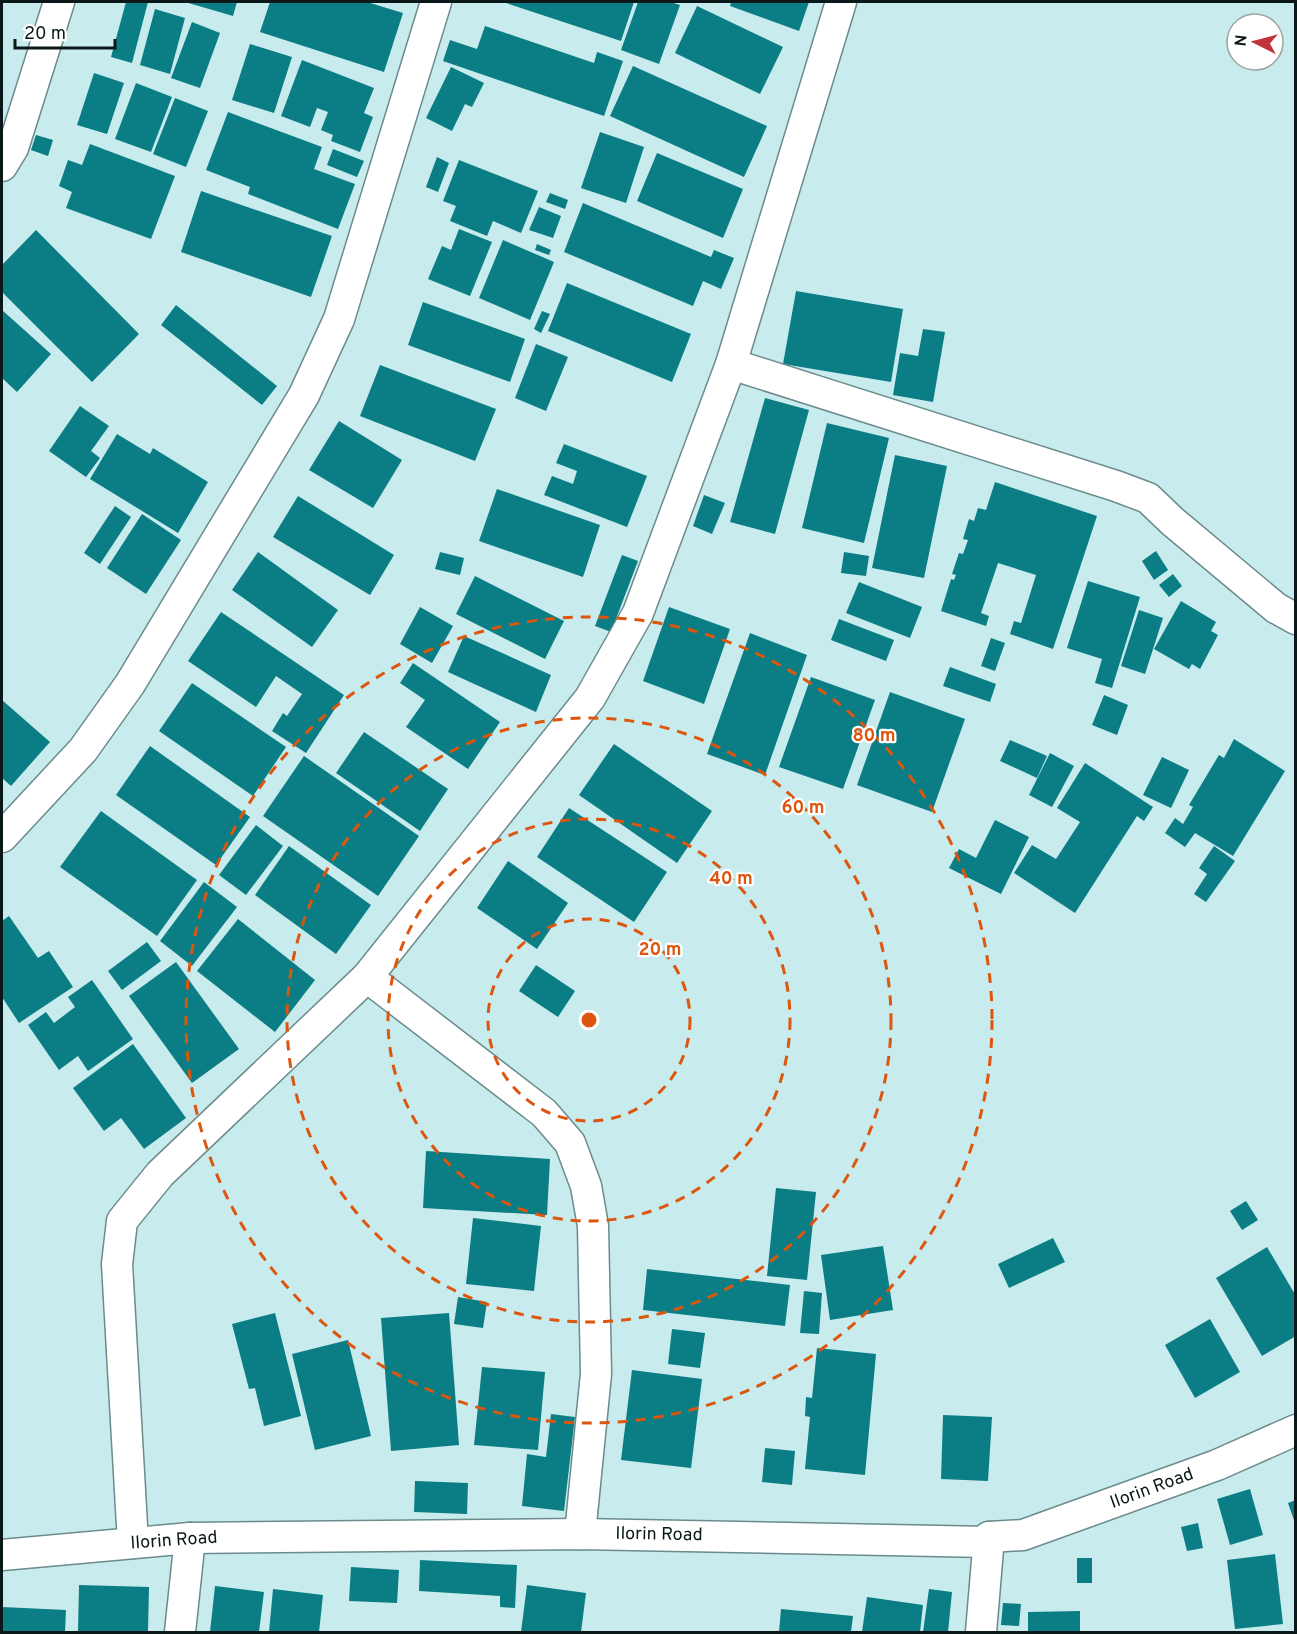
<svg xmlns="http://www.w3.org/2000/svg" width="1297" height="1634" font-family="Overpass,sans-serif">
<rect width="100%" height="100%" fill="#c8ebed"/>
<g fill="#0b7d84">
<polygon points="126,2 148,2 132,63 111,57"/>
<polygon points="185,2 237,2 233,16"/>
<polygon points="270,2 367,2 403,13 384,72 260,32"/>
<polygon points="503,2 634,2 621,41"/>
<polygon points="638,2 670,2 680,5 659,64 621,50"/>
<polygon points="731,2 809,2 799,31 730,6"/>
<polygon points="697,6 783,47 760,94 675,53"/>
<polygon points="155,9 185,18 170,74 140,65"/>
<polygon points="192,22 220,33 200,88 171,78"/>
<polygon points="485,26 594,63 597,52 623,61 604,116 443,61 450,40 477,49"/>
<polygon points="250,44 292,57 274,113 232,100"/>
<polygon points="302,60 374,88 364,113 373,117 360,152 331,141 333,135 321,130 328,112 317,108 310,127 281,116"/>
<polygon points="633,66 767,126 744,177 610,116"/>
<polygon points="451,67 484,83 472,107 465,104 452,131 426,118"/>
<polygon points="94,73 124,83 107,134 77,125"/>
<polygon points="136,83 172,97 151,152 115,139"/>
<polygon points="175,98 208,111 186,167 153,154"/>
<polygon points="228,112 322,147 314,169 355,184 338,229 248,194 250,187 206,170"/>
<polygon points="600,132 644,147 626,203 581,188"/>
<polygon points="36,135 53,140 48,156 31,150"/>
<polygon points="90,144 175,176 151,239 66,208 72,192 59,186 68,160 82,165"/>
<polygon points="333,149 364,161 357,177 327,165"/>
<polygon points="657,153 743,189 723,238 637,201"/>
<polygon points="437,157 449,163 438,192 426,187"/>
<polygon points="459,160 538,191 521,233 493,221 487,236 450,221 456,206 443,201"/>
<polygon points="201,191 332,236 311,297 181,252"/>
<polygon points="550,193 568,200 565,209 546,202"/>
<polygon points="583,203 711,257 714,250 734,258 721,289 703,281 693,306 564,252"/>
<polygon points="539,207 561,216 553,238 529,230"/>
<polygon points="459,229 492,242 470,296 428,279 442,246 451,250"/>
<polygon points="36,230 139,334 92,382 2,292 2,265"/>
<polygon points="503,240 554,262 530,320 479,298"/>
<polygon points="537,244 551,250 549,255 535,250"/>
<polygon points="567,283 691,334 672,382 548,331"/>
<polygon points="796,291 903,309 891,382 783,364"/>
<polygon points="423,302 525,339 510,382 408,345"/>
<polygon points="176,305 277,386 262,405 161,325"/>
<polygon points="2,310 51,354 17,392 2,378"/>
<polygon points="542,311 550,314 541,333 534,329"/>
<polygon points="923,329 945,332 933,402 893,395 900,353 918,356"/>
<polygon points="536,344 568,357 546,411 515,398"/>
<polygon points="380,365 496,409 475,461 360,416"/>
<polygon points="765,398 809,410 775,534 730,522"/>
<polygon points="80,406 109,426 91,451 100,458 86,477 49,451"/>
<polygon points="339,421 402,460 373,508 309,470"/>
<polygon points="827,423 889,438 864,543 802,528"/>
<polygon points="117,434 150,454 153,448 208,482 178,533 90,479"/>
<polygon points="564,444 647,476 627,527 544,495 552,476 573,484 577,471 556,463"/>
<polygon points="895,455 947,466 924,578 872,568"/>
<polygon points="995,482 1097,516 1053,649 1010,634 1014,621 1021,623 1036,575 998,563 981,613 989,616 986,626 941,611 951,579 954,580 956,575 952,574 959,553 963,554 968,540 963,539 969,519 974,521 978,508 986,510"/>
<polygon points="497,489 600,525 583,577 479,541"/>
<polygon points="704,495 725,503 712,534 693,526"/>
<polygon points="298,496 394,555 370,595 273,537"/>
<polygon points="115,506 131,517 100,564 84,553"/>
<polygon points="142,514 181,540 146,594 107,568"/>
<polygon points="1156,551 1168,570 1154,580 1142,561"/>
<polygon points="258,552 338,610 312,647 232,590"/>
<polygon points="440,552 464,558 460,575 435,569"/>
<polygon points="844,552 869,556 866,576 841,573"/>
<polygon points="622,555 638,561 611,632 595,626"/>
<polygon points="1173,574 1182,586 1169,597 1159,585"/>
<polygon points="475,576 564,621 545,659 456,614"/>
<polygon points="1088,581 1140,597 1112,688 1095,683 1102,659 1067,648"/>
<polygon points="859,582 922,607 910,638 846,613"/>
<polygon points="1181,601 1216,622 1211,631 1218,635 1200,669 1192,664 1189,669 1154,649"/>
<polygon points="420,607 453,626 432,663 400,644"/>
<polygon points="669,607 730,629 704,704 643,681"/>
<polygon points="1139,610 1163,618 1145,674 1121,666"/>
<polygon points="221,612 344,695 306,753 272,731 283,713 287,716 302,694 276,676 256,707 188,661"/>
<polygon points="839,619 894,640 886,661 831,640"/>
<polygon points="750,633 807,655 765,775 707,754"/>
<polygon points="464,636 551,675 536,712 448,672"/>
<polygon points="991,638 1005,643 995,671 981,666"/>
<polygon points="413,663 500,722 468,769 406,727 425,700 400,683"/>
<polygon points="950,667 996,684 990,702 943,686"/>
<polygon points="811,677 875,700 843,789 779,767"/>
<polygon points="192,683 286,747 253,796 159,731"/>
<polygon points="890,692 965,719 932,812 857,785"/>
<polygon points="1104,695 1128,705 1117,735 1092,725"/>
<polygon points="2,700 50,742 11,786 2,778"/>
<polygon points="364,732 448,789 420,831 336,773"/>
<polygon points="1234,739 1285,771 1233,856 1195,833 1185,847 1165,833 1175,818 1183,824 1193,807 1189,805 1219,755 1224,758"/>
<polygon points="1010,740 1047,756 1037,778 1000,761"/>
<polygon points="614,744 712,811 677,863 579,795"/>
<polygon points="150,746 250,817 216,865 116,795"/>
<polygon points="1050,753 1074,766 1052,807 1029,795"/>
<polygon points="304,756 419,836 378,896 263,816"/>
<polygon points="1162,757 1189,770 1171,808 1143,795"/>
<polygon points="1085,763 1153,807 1144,821 1137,816 1075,913 1014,873 1032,845 1056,859 1080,822 1057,808"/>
<polygon points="569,808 667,872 634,922 537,857"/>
<polygon points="101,811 197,880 157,936 60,867"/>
<polygon points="995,820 1029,837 1001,894 949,868 959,849 976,858"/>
<polygon points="256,825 283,846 246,895 219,875"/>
<polygon points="289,846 371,905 336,954 255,895"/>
<polygon points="1214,846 1235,861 1206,902 1194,894 1207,874 1199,868"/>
<polygon points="508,861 568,903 537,949 477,908"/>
<polygon points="204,882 237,907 192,966 160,941"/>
<polygon points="9,916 38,958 49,951 73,987 19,1023 2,997 2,921"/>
<polygon points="238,919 315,980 275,1032 197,971"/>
<polygon points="147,942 161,961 122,990 108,971"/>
<polygon points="176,962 239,1049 192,1083 129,996"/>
<polygon points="536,965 575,991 558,1017 519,991"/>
<polygon points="92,980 133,1039 88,1071 78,1056 59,1070 28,1025 46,1012 54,1023 75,1007 68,997"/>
<polygon points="133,1044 186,1118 144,1149 121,1118 104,1131 73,1088"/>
<polygon points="426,1151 550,1159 547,1215 423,1208"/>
<polygon points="776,1188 816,1192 807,1280 767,1276"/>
<polygon points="1246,1201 1258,1220 1242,1230 1230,1211"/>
<polygon points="473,1218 541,1226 534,1291 466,1284"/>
<polygon points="1053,1238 1065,1262 1009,1288 998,1264"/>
<polygon points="883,1246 893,1310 830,1320 821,1255"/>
<polygon points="1267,1247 1296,1296 1296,1336 1262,1356 1216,1278"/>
<polygon points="647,1269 790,1285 785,1326 643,1310"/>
<polygon points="804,1291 822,1293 819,1334 800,1333"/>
<polygon points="458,1297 487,1302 483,1328 454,1324"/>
<polygon points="275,1313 301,1416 264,1426 255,1388 249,1389 232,1324"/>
<polygon points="449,1313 459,1445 391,1451 381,1318"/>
<polygon points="1210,1319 1240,1372 1195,1398 1165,1345"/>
<polygon points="672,1329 705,1333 700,1368 668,1364"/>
<polygon points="348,1340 371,1436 315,1450 292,1354"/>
<polygon points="817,1348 876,1354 865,1475 805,1469 810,1417 805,1416 806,1397 812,1398"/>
<polygon points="482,1367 545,1372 538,1450 474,1445"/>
<polygon points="632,1370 702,1379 691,1468 621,1460"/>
<polygon points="551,1414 575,1417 564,1511 522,1506 527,1454 546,1457"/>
<polygon points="943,1415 992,1417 988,1481 941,1479"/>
<polygon points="765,1448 795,1451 792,1485 762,1482"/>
<polygon points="415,1481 468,1483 467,1514 414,1512"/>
<polygon points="1250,1489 1263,1535 1230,1545 1217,1499"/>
<polygon points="1296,1500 1296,1523 1295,1523 1288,1503"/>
<polygon points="1198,1523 1203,1548 1187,1551 1181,1527"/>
<polygon points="1275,1554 1283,1624 1235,1629 1227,1560"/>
<rect x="1077" y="1558" width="15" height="25"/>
<polygon points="420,1560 517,1565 515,1608 500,1607 500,1596 419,1591"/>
<polygon points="351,1567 399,1570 397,1603 349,1601"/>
<polygon points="79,1585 149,1587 148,1632 78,1632"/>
<polygon points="527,1585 586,1593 581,1632 521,1632"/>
<polygon points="215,1586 264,1592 259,1632 210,1632"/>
<polygon points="273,1589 323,1595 319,1632 269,1632"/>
<polygon points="929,1589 952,1592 948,1632 923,1632"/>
<polygon points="867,1597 923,1605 920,1632 862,1632"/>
<polygon points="1003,1603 1021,1604 1019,1626 1001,1625"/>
<polygon points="2,1607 66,1610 65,1632 2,1632"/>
<polygon points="781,1609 853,1616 851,1632 779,1632"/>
<polygon points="1080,1611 1080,1632 1028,1632 1028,1612"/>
</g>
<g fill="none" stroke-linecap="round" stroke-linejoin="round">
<g stroke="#6b8b8d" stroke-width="33">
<g id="street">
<polyline points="2,166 13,148 59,2"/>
<polyline points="731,364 1116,486 1148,498 1172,521 1276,608 1296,619"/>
<polyline points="2,837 83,750 130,684 304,395 339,319 436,2"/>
<polyline points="367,977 544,1113 570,1143 586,1186 593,1226 596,1374 580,1534"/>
<polyline points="133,1543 117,1264 122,1221 160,1174 367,977 590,698 638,613 731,364 841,2"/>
<polyline points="2,1555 190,1538 580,1534 988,1542 989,1537 1023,1535 1217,1465 1296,1430"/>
<polyline points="180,1632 190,1538"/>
<polyline points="981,1632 989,1537"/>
</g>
</g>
<use href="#street" stroke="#fff" stroke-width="30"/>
</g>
<g fill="none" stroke="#dd560d" stroke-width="3" stroke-dasharray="10 8">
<circle cx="589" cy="1020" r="101"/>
<circle cx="589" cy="1020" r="201"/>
<circle cx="589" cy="1020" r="302"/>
<circle cx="589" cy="1020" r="403"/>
</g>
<g text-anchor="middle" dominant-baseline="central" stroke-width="4.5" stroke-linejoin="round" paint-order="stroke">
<g font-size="18" fill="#0b1819" stroke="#fff">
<text transform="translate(1152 1489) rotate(-20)">Ilorin Road</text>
<text transform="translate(659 1535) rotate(1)">Ilorin Road</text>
<text transform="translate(174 1541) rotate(-4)">Ilorin Road</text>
</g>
</g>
<circle cx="589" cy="1020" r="9" fill="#dd560d" stroke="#fff" stroke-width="3"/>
<g font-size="18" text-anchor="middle" font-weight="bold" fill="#dd560d" stroke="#fff" stroke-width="4.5" stroke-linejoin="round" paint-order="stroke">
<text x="874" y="741">80 m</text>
<text x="803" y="813">60 m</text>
<text x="731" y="884">40 m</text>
<text x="660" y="955">20 m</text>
</g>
<rect width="1297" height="1634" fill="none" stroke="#0b1819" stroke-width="6"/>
<g transform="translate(1255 42) rotate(276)"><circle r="28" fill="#ffffff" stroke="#9da3a3" stroke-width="1.5"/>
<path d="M0-4.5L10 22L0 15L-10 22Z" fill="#c2323d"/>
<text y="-9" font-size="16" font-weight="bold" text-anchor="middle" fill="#0b1819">N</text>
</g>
<path d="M15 39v9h100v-9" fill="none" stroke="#0b1819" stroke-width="3"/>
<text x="24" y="39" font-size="18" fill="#0b1819" stroke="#ffffff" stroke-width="4.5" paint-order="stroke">20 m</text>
</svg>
